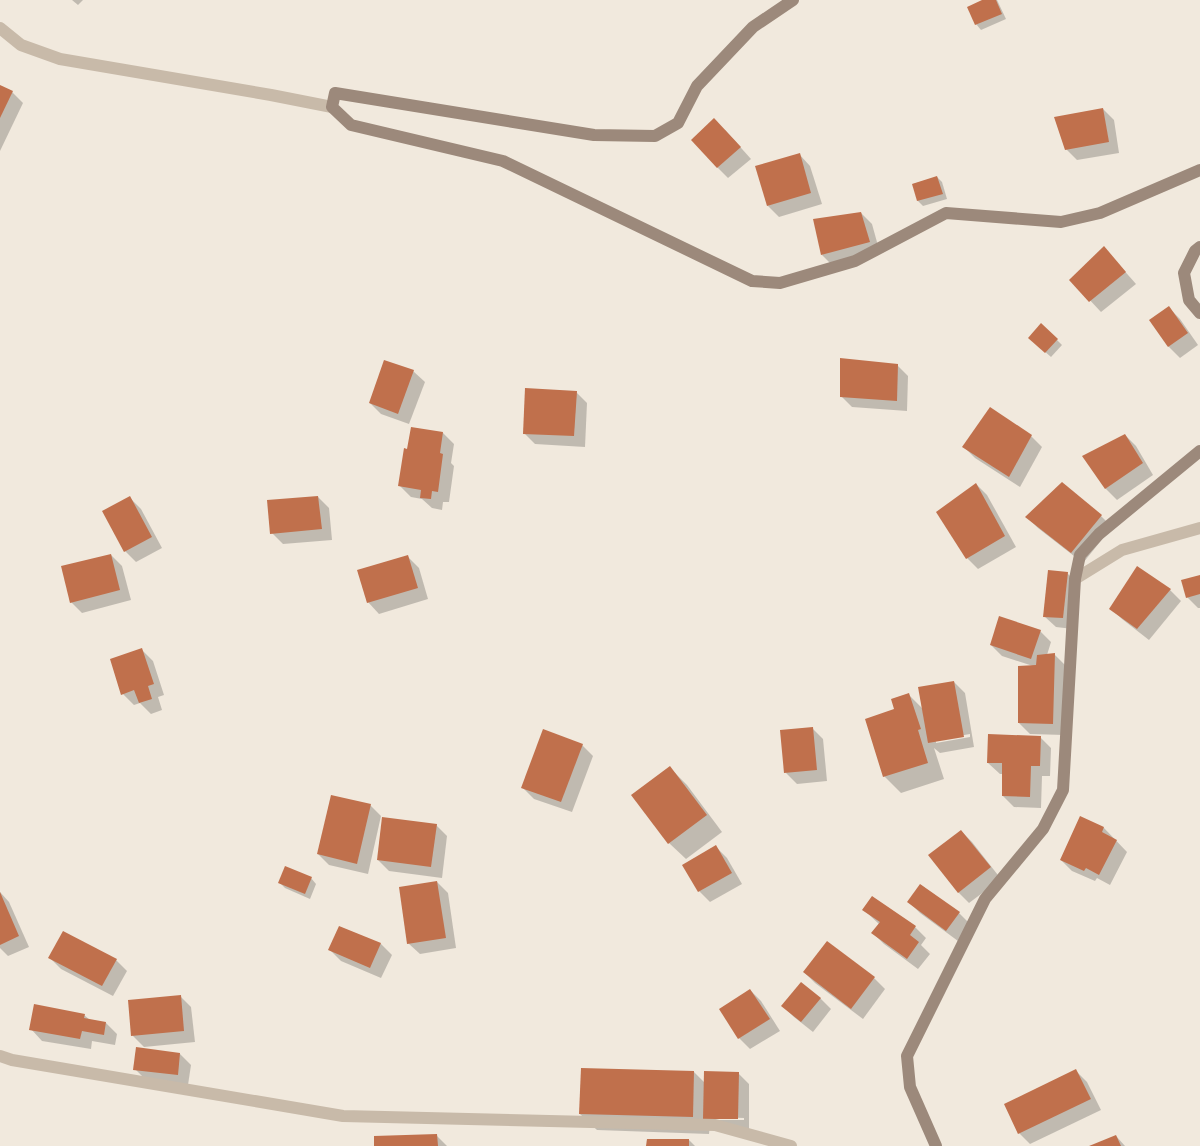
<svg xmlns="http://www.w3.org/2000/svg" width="1200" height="1146" font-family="'Archivo Narrow',sans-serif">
<rect width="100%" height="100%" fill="#f1e9dd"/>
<g fill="#0003" fill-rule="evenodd">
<polygon points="72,0 83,0 78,5"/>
<polygon points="986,0 997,0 1006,19 981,30 976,24"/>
<polygon points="0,86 12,92 23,103 0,151"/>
<polygon points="1103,109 1114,120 1119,153 1077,160 1066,149"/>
<polygon points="725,130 751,159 728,178 717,167"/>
<polygon points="799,154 810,166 822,204 779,217 768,206"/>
<polygon points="937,177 942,182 947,199 923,206 918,201 913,184"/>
<polygon points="861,213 872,224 880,253 833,266 822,255"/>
<polygon points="1114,259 1136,284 1101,312 1071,280"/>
<polygon points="1169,308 1180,319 1198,345 1180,358 1169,347 1151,320"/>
<polygon points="1057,340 1062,345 1051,357 1035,343"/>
<polygon points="897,365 908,376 907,411 852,407 841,396"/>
<polygon points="413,371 425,382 409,424 381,414 370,403"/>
<polygon points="576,392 587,403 585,447 535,444 524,433"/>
<polygon points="412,428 443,433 454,444 451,463 454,466 449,502 443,502 442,510 432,508 422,499 411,497 400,486 408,450"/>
<polygon points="1125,435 1136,446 1153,475 1117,500 1106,489 1084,456"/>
<polygon points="1031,436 1042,447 1020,487 975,458 964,447"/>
<polygon points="976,484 987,495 1016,547 978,569 967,558"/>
<polygon points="1062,484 1101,516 1112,527 1083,563 1038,528 1027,517"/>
<polygon points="318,497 329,508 332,540 283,544 272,533"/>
<polygon points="130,498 141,509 162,548 136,562 125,551"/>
<polygon points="111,555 122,566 131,600 82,613 71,602"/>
<polygon points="408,557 419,568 428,599 379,614 368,602"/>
<polygon points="1067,573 1078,584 1073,629 1056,627 1044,616"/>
<polygon points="1200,576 1200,608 1198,608 1187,597"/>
<polygon points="1170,590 1181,601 1149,640 1122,619 1111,608"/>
<polygon points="1040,631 1051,642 1047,655 1054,654 1065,665 1064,735 1030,734 1019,723 1033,666 1002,656 991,645"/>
<polygon points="142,650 153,661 164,695 158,697 162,710 151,714 140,703 134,705 123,694"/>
<path d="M 954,682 L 965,693 L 974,747 L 940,753 L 934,748 L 944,779 L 901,793 L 884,776 L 909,695 L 923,709 ZM 970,734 L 970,737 L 936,743 L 936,740 Z"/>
<polygon points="812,728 823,739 827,781 797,784 786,773"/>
<polygon points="1040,737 1051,748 1050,776 1042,776 1041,808 1014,807 1003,796 1003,774 1000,774 988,763"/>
<polygon points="582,745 593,756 572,812 534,799 523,788"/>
<polygon points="670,768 687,785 722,832 686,859 669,843"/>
<polygon points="370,805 381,816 368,874 329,865 318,854"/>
<polygon points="1081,818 1104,828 1127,852 1110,885 1097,878 1095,881 1072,871 1061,860"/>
<polygon points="436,825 447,836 442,878 389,871 378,860"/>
<polygon points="961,831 972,842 1001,879 969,903 958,892"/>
<polygon points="716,847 727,858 742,884 710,902 699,891"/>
<polygon points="311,878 316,884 310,899 285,888 280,883"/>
<polygon points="437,882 448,893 456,948 420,954 408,943"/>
<polygon points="921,885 959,913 970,924 958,941 920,913 909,902"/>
<polygon points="0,892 9,902 29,947 8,956 0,948"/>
<polygon points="864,910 915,927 926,938 921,945 930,954 918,969 884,944 873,933 879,924"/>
<polygon points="340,927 381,944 392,955 381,978 341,961 330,950"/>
<polygon points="827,942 874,978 885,989 863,1019 815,983 804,972"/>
<polygon points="50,958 116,960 127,971 113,996 61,969"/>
<polygon points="750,990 761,1001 780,1031 750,1049 739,1038"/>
<polygon points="180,996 191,1007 195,1042 144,1047 133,1036 129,1001"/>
<polygon points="820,998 831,1009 813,1032 794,1017 783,1006"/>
<polygon points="84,1015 90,1020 106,1023 117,1034 115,1045 92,1041 91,1049 42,1041 31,1029"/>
<polygon points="180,1054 191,1065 188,1085 146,1080 135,1069"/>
<polygon points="1076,1071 1087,1082 1101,1110 1030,1144 1019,1133"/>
<path d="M 694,1072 L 705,1083 L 738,1073 L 749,1084 L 749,1129 L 710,1124 L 709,1134 L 597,1130 L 580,1114 ZM 713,1117 L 744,1118 L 744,1120 L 713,1120 Z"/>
<polygon points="437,1136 447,1146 375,1146"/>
<polygon points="1116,1136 1125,1146 1092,1146"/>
<polygon points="689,1140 695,1146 648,1146"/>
</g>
<g fill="#c0704c">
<polygon points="982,0 996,0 1002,14 975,25 967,7"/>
<polygon points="0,85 13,91 0,118"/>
<polygon points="1103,108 1109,142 1065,150 1054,117"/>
<polygon points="714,118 741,147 717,168 691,140"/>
<polygon points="800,153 811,193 767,206 755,166"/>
<polygon points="937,176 943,194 917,201 912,184"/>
<polygon points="861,212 870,242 821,255 813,219"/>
<polygon points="1104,246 1126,272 1089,302 1069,280"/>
<polygon points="1169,306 1188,333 1168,347 1149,320"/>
<polygon points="1041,323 1058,339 1045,353 1028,338"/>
<polygon points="840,358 898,364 897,401 840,397"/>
<polygon points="384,360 414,370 398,414 369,403"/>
<polygon points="525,388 577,391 574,436 523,434"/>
<polygon points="990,407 1032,435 1009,477 962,447"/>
<polygon points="411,427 443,432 440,453 443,454 438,492 432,491 431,499 420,498 421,490 398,486 404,448 407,449"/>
<polygon points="1125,434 1143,463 1105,489 1082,456"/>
<polygon points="1062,482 1102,515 1071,553 1025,517"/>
<polygon points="976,483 1005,536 966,559 936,512"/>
<polygon points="130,496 152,537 124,552 102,511"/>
<polygon points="318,496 322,529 270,534 267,500"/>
<polygon points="111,554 120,590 70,603 61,566"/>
<polygon points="408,555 418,588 367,603 357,570"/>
<polygon points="1137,566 1171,589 1137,629 1109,609"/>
<polygon points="1048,570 1068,572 1063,618 1043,617"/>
<polygon points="1200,575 1200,594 1186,598 1181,580"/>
<polygon points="999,616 1041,630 1031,659 990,645"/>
<polygon points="142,648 154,684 148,686 152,699 139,703 134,690 121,695 110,659"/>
<polygon points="1055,653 1053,724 1018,723 1018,666 1036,665 1037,655"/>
<polygon points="954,681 964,737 928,743 918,687"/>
<polygon points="909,693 921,729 918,730 928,763 883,777 865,719 894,709 891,699"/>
<polygon points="813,727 817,770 784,773 780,730"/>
<polygon points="543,729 583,744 561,802 521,788"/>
<polygon points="988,734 1041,736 1040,766 1031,766 1030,797 1002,796 1002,763 987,763"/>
<polygon points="670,766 707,815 668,844 631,795"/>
<polygon points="331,795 371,804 357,864 317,854"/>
<polygon points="1080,816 1104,827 1102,832 1117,840 1099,875 1086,868 1084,871 1060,860"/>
<polygon points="382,817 437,824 431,867 377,860"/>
<polygon points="961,830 991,867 958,893 928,855"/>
<polygon points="716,845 732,873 698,892 682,865"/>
<polygon points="285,866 312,877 305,894 278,883"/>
<polygon points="437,881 446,938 407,944 399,887"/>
<polygon points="920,884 960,912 946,931 907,902"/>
<polygon points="0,892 19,936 0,945"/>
<polygon points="872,896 916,926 910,935 919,942 907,959 871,933 880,922 862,910"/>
<polygon points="339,926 381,943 370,968 328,950"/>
<polygon points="63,931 117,959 102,986 48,958"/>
<polygon points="827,941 875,977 851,1009 803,972"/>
<polygon points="801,982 821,998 801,1022 781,1006"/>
<polygon points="750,989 770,1019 738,1039 719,1009"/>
<polygon points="181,995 184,1031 131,1036 128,1000"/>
<polygon points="34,1004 85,1014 84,1018 106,1022 104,1035 82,1031 80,1039 29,1030"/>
<polygon points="136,1047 180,1053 178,1075 133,1070"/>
<polygon points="581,1068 694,1071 693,1117 579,1114"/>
<polygon points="1076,1069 1091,1099 1018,1134 1004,1104"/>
<polygon points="704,1071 739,1072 738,1119 703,1119"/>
<polygon points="437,1134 438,1146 374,1146 374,1136"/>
<polygon points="1116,1135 1121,1146 1089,1146"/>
<polygon points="647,1139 689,1139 689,1146 646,1146"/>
</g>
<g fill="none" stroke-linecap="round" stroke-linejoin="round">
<g stroke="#c8baa9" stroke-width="12">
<polyline points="0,28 21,45 60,59 271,95 332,107"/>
<polyline points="1075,579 1122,550 1200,528"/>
<polyline points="0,1056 12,1060 343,1116 715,1125 791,1146"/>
</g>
<g stroke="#9c897b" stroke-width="12">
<polyline points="793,0 753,27 697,86 678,123 655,136 594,135 335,93 332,107 351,125 503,161 752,281 780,283 855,261 946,213 1061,222 1100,213 1200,170"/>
<polyline points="1200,247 1195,251 1184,273 1189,300 1200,313"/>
<polyline points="936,1146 910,1087 907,1056 985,899 1043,829 1063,790 1075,579 1080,555 1099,534 1200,451"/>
</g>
</g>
</svg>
